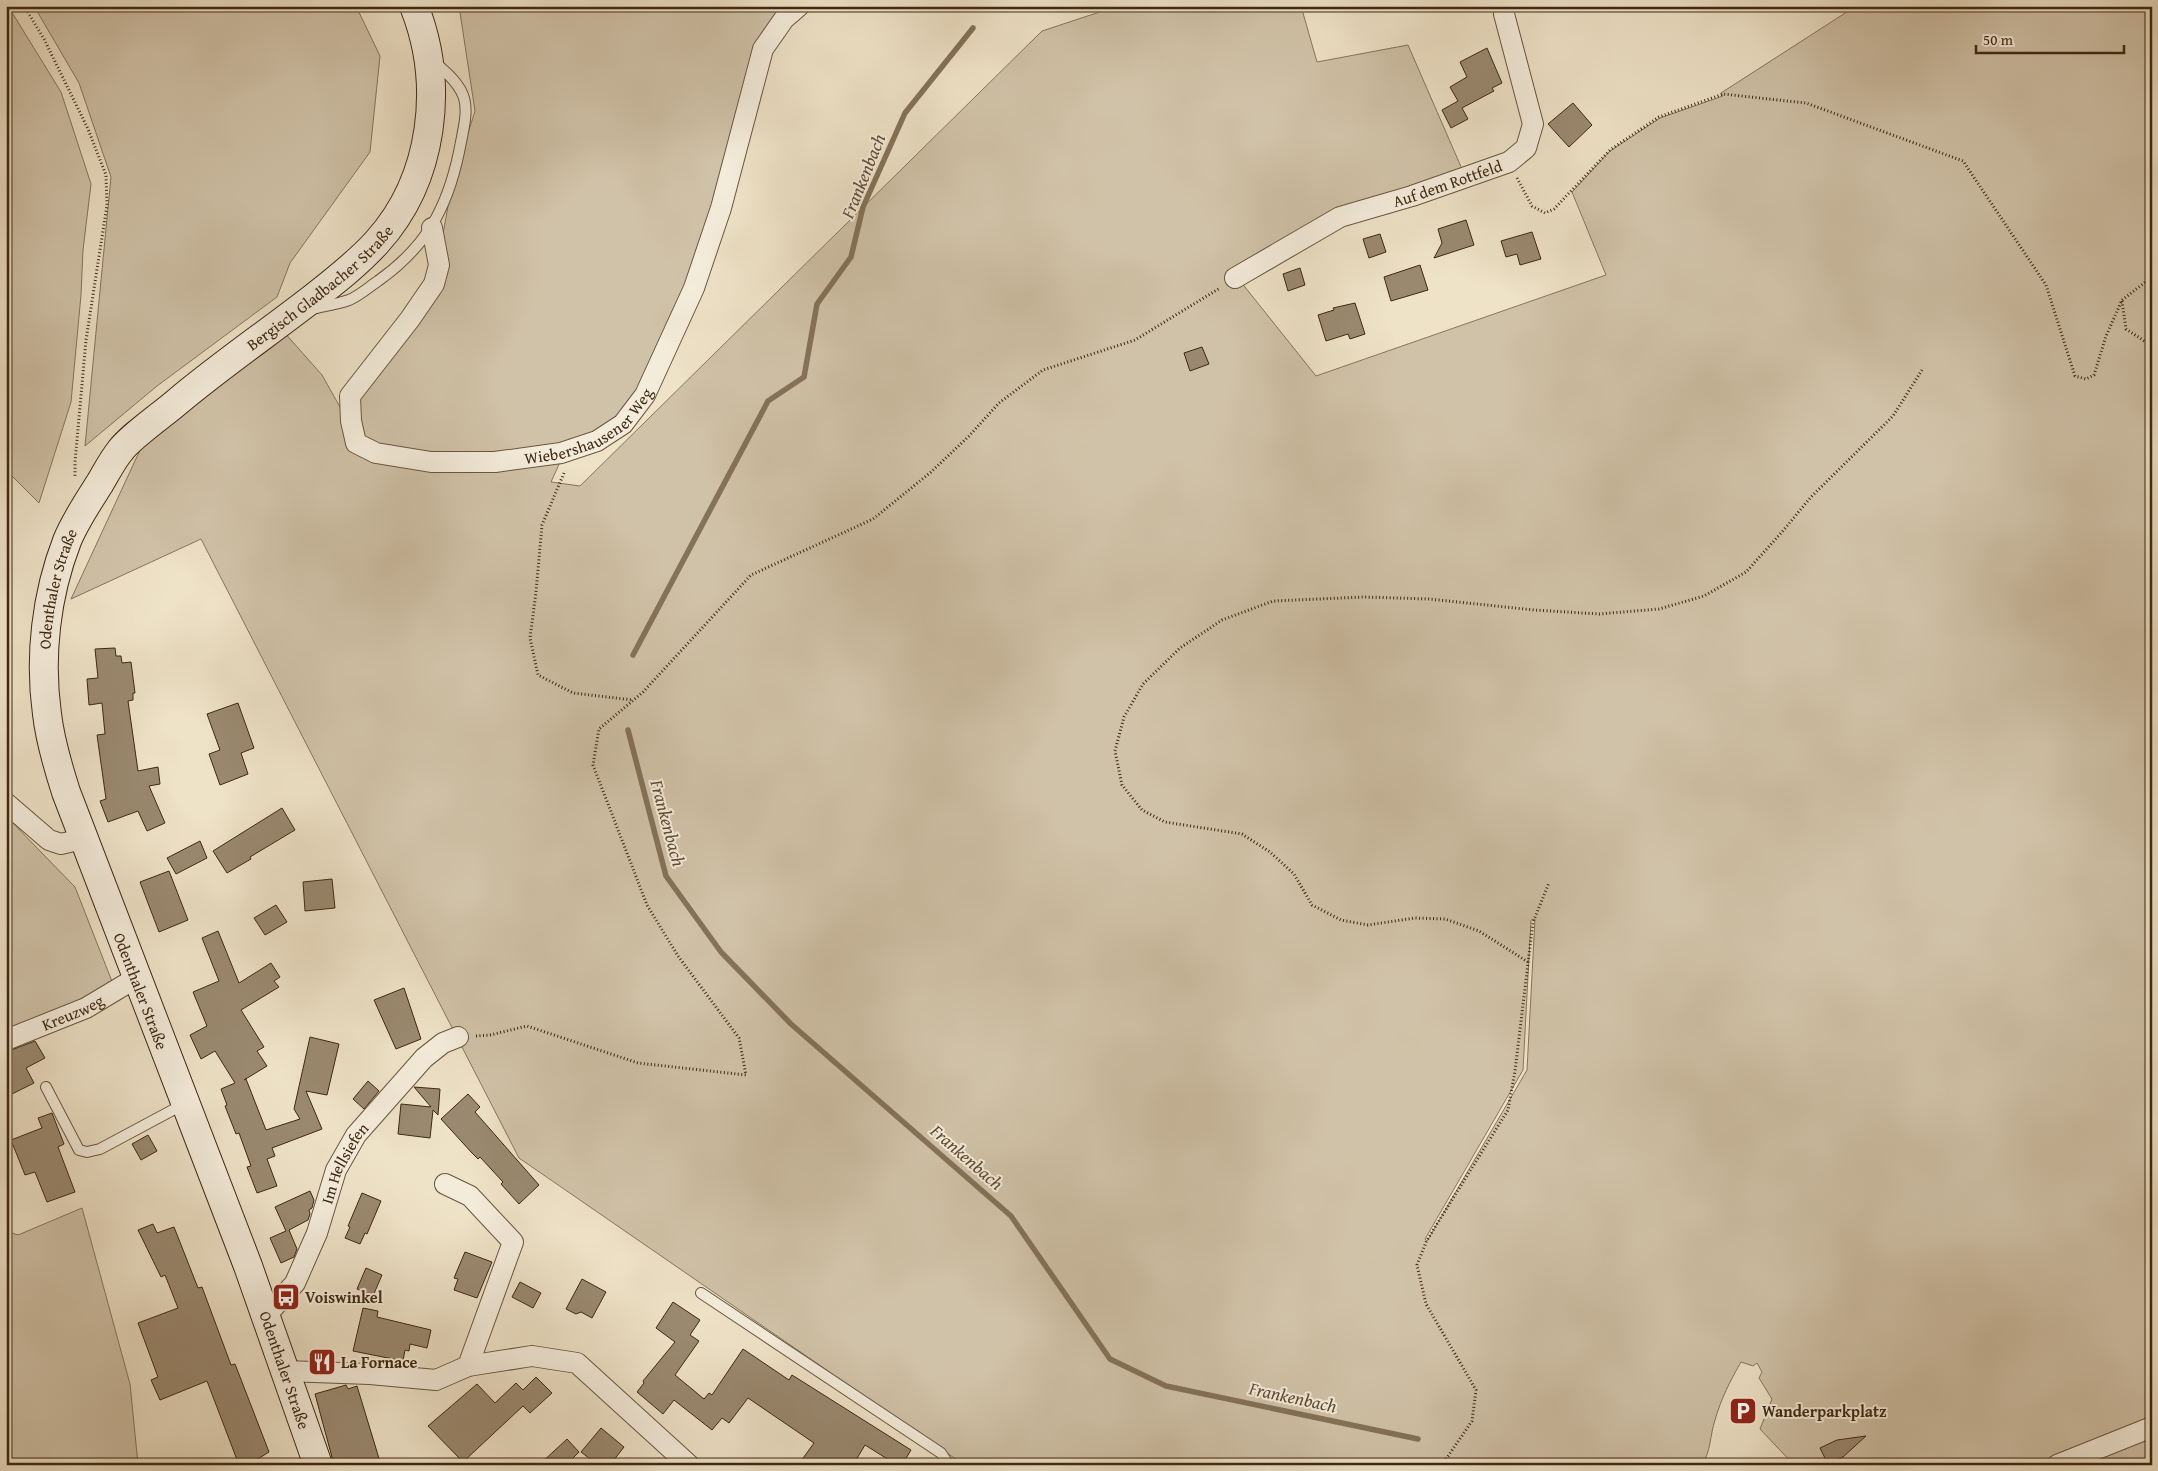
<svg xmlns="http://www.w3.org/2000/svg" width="2158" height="1471" font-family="'Gentium Book Plus',serif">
<rect width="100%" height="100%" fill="#eee2c7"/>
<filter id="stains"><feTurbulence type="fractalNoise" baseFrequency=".004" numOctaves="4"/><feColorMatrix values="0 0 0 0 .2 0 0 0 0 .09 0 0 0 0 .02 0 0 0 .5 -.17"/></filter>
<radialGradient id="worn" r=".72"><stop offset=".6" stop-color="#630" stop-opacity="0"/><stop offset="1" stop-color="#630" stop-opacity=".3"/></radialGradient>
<g fill="#d0c2a8" stroke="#87755d" fill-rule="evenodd">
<polygon points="6,6 8,6 61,92 91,184 83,250 81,295 71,402 39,503 6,470"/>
<polygon points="34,6 356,6 380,56 370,152 290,263 277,297 157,386 85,446 111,177 79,83"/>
<polygon points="459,6 809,6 782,18 721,208 623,424 561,453 376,453 351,421 350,396 410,319 443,234 452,184 475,111"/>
<path d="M 1118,6 L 1301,6 L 1317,62 L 1408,45 L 1465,176 L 1340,217 L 1237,277 L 1316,376 L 1606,275 L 1572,192 L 1610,151 L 1660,118 L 1723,96 L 1721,93 L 1853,8 L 1853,6 L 2152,6 L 2152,1420 L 2041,1465 L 1794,1465 L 1760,1429 L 1772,1399 L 1759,1378 L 1762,1372 L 1757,1363 L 1753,1366 L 1741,1362 C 1730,1381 1721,1399 1715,1420 C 1710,1435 1711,1451 1702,1465 L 965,1465 L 960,1462 L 519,1158 L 201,539 L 71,599 L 147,435 L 283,331 L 322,375 L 367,455 L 561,460 L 551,482 L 580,486 L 1042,31 ZM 1535,919 L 1527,1070 L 1427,1241 L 1425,1239 L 1523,1070 L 1531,920 Z"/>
<polygon points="6,816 75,887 113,984 6,1035"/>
<polygon points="82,1208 130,1384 138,1464 144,1465 6,1465 6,1231 18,1235"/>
<polygon points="2152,1432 2152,1465 2073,1465"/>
</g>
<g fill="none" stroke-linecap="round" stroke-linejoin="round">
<g stroke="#847259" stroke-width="5.5">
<polyline points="633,655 768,401 804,377 817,304 851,257 863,207 905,113 973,28"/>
<polyline points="628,730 666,876 721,952 791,1024 1011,1216 1110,1359 1166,1386 1418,1439"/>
</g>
</g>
<g fill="#9a8970" stroke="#3e2812">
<polygon points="1487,48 1502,83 1492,88 1494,91 1462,108 1468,119 1451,128 1442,110 1458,101 1450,87 1467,77 1460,62"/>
<polygon points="1573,103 1592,125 1569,147 1548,124"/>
<polygon points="1466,220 1474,245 1434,258 1442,243 1438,229"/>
<polygon points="1532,232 1541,259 1520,265 1517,254 1506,257 1501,241"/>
<polygon points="1380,234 1386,252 1369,258 1363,239"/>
<polygon points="1420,265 1428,290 1391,301 1384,277"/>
<polygon points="1300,268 1305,285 1288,291 1283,274"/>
<polygon points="1355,303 1365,334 1350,339 1348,334 1326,341 1318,315 1334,310 1333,308"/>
<polygon points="1202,347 1209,364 1190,371 1184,353"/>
<polygon points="115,648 116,656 121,656 122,663 131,662 135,693 133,693 133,700 128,701 138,771 158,767 160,784 149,786 165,823 147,831 138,811 108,822 100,801 106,799 97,735 105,734 102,703 89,705 87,679 98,678 95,649"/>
<polygon points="238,703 254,748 241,753 248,774 220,785 209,754 220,750 207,714"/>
<polygon points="282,808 295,830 250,857 251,859 227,873 213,851"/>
<polygon points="200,841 207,858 176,874 167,858"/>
<polygon points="169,871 188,920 159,932 140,882"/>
<polygon points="332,879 335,908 305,911 303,882"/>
<polygon points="276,905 287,922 265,935 254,918"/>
<polygon points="218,931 239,983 271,963 280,977 274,981 279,987 241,1010 264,1047 257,1051 267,1066 244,1080 246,1079 266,1130 300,1119 294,1109 310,1037 339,1044 327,1095 306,1091 322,1129 272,1148 275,1156 267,1159 277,1186 257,1193 247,1167 251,1166 239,1133 236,1134 225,1106 227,1105 221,1089 235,1083 215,1051 201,1059 190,1035 207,1026 193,992 219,981 202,938"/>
<polygon points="404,988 421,1039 396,1049 374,1000"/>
<polygon points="35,1041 45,1058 26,1068 34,1083 6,1097 6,1052"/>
<polygon points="368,1081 379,1091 364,1109 353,1099"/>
<polygon points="414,1087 440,1089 438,1115 433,1110 430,1138 398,1134 401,1104 431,1107"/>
<polygon points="468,1094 480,1107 475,1112 539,1185 519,1204 501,1184 503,1182 480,1157 478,1159 472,1153 441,1119"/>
<polygon points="52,1113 64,1144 58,1147 75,1192 47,1202 35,1172 25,1175 11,1140 42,1128 38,1118"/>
<polygon points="148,1135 157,1151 141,1160 132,1144"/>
<polygon points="310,1191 314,1200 312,1208 309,1210 310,1214 308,1220 289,1230 297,1249 294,1257 281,1263 270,1238 286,1231 275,1207"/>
<polygon points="362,1193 381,1201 367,1234 365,1233 360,1244 345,1238 350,1227 348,1226"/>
<polygon points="153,1224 157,1233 174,1227 198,1288 202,1287 231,1365 235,1364 269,1452 248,1465 239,1465 207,1381 160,1400 151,1380 158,1377 138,1323 178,1308 165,1275 161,1277 138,1230"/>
<polygon points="465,1252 492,1262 477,1298 454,1290 458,1279 454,1278"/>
<polygon points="366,1268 382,1275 373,1296 357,1289"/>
<polygon points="582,1279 606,1292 592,1318 581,1312 576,1314 566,1309"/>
<polygon points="520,1282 541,1293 533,1308 512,1297"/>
<polygon points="673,1302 700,1320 690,1335 699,1341 675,1375 704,1399 709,1393 712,1395 743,1349 789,1380 792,1375 911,1450 902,1465 897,1465 865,1445 853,1465 798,1465 814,1443 748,1398 729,1423 722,1418 712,1430 674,1400 663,1414 637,1392 644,1383 643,1381 675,1342 656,1328"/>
<polygon points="363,1308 378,1311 377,1317 431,1330 427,1348 410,1344 409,1351 405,1350 403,1361 353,1351"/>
<polygon points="536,1377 552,1393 530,1413 523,1406 463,1462 428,1426 477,1384 495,1403 516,1383 523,1390"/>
<polygon points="346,1385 348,1389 357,1386 381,1465 336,1465 335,1460 333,1461 315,1394"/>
<polygon points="601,1428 624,1447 610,1465 598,1465 581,1452"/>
<polygon points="1866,1436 1843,1457 1828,1464 1820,1448 1837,1440"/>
<polygon points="567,1439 579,1452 566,1465 539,1465"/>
</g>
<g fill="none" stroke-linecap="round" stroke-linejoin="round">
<g stroke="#6a563f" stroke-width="12">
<g id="lane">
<path d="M 312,309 C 324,306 338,304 349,300 C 359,296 369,287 378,281 C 426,247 447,209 459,152 C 468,106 474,94 434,62"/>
<polyline points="46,1087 79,1150 87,1152 100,1149 184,1104"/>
<polyline points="701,1293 941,1453 949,1465"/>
</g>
</g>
<g stroke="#6a563f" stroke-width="22">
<g id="street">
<path id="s1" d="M 432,228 L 439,265 L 434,284 L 410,319 L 350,396 L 351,421 L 356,443 L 376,453 L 431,462 L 495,462 L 561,453 L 597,441 L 623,424 L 645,395 L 694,288 L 721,208 L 763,49 L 784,19 L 799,6"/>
<path id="s2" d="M 1235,278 L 1340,217 L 1412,196 L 1509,162 L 1526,148 L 1533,124 L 1504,14 L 1505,6"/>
<polyline points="6,803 49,840 61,844 82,839"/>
<path id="s3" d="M 6,1040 L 86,1008 L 136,978"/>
<polyline points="445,1184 470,1196 513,1242 468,1366"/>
<path id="s4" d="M 266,1316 L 295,1283 L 317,1233 L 336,1170 L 356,1135 L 424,1058 L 443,1043 L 458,1037"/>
<polyline points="285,1371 370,1374 436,1380 468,1366 532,1356 577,1363 689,1465"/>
<polyline points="2057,1465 2152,1427"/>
</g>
</g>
<g stroke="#3e2812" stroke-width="30">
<g id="secondary">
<path id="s5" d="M 318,1465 L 248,1266 L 66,792 C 58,767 50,741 47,714 C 39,657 46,595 67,541 C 75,521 88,502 100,483 C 106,473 112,461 120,451 C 130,437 162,415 177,402 C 221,365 268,333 313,298 C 335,281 358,263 377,242 C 434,179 445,84 414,6"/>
</g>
</g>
<g stroke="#3e2812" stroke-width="3" stroke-dasharray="1 2.5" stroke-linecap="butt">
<polyline points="24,6 44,39 88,129 106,175 107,205 86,340 75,462 75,477"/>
<polyline points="1517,178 1532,206 1545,213 1554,209 1610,150 1659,117 1723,94 1806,103 1963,161 2046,285 2075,376 2086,379 2094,375 2106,336 2122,300 2152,277"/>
<polyline points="2122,301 2126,329 2152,346"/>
<polyline points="564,473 542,525 536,592 530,638 538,675 573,693 633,700"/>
<polyline points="1528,962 1479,931 1445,919 1415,918 1368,925 1341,920 1312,905 1294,874 1270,852 1242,834 1165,822 1142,810 1122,785 1115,751 1124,717 1143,684 1180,648 1222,620 1273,601 1364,597 1429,599 1534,610 1599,614 1659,609 1704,596 1746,572 1782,532 1811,497 1893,416 1922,370"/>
<polyline points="476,1036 490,1035 527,1026 638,1063 746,1075 739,1038 678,956 647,905 593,765 599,729 643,692 751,575 873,519 931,472 969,436 999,403 1043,370 1135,340 1220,288"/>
<polyline points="1442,1465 1472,1421 1476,1390 1426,1304 1417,1265 1427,1240 1508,1110 1515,1071 1533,922 1549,883"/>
</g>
<use href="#lane" stroke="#f4ecdb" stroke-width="10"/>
<use href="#street" stroke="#f4ecdb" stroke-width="20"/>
<use href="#secondary" stroke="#f4ecdb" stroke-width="28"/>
</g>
<defs>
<g id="bus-square" transform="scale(1.4375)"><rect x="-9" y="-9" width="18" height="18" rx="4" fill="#8f2418" stroke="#f4ecdb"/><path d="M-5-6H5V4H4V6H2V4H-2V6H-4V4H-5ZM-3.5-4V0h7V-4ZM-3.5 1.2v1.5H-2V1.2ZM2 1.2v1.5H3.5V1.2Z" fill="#fff"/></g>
<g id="restaurant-square" transform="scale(1.4375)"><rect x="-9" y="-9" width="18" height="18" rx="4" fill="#8f2418" stroke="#f4ecdb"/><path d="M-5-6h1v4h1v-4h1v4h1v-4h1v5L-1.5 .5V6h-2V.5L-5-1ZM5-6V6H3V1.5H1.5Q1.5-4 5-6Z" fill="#fff"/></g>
<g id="parking-square" transform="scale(1.4375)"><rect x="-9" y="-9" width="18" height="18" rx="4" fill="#8f2418" stroke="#f4ecdb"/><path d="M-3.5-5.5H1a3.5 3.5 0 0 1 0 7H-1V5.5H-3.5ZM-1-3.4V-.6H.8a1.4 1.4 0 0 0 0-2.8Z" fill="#fff"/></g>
</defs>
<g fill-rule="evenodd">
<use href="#bus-square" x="286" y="1297"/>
<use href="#restaurant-square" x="322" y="1362"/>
<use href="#parking-square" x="1743" y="1411"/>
</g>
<g text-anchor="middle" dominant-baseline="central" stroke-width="4" stroke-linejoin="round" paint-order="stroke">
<g font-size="16" fill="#3e2812" stroke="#f4ecdb">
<text stroke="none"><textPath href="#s2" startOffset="234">Auf dem Rottfeld</textPath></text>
<text stroke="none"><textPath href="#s5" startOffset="1338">Bergisch Gladbacher Straße</textPath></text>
<text stroke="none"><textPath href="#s1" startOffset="491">Wiebershausener Weg</textPath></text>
<text stroke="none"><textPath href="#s5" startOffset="926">Odenthaler Straße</textPath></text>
<text transform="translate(141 991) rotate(69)">Odenthaler Straße</text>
<text stroke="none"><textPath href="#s3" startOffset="72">Kreuzweg</textPath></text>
<text stroke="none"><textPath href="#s4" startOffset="174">Im Hellsiefen</textPath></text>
<text transform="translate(285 1370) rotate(71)">Odenthaler Straße</text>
</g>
<g font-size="16" font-weight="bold" fill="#3e2812" stroke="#f4ecdb" text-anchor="start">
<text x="305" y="1297">Voiswinkel</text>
<text x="341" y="1362">La Fornace</text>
<text x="1762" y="1411">Wanderparkplatz</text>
</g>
<g font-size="18" font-style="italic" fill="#614d36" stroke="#f4ecdb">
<text transform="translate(863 176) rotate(-68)">Frankenbach</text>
<text transform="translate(668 823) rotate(75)">Frankenbach</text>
<text transform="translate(967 1157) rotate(41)">Frankenbach</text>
<text transform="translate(1293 1397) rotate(12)">Frankenbach</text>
</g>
</g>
<rect width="2158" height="1471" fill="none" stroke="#eee2c7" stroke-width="25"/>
<rect x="8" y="8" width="2143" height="1456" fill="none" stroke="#3e2812" stroke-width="2.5"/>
<rect x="12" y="12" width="2133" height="1446" fill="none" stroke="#3e2812"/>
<path d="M1976 45v8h148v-8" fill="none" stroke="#3e2812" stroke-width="2.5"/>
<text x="1983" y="45" font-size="15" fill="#3e2812" stroke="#f4ecdb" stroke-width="4" paint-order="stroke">50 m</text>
<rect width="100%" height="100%" filter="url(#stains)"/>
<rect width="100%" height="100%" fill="url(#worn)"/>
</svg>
